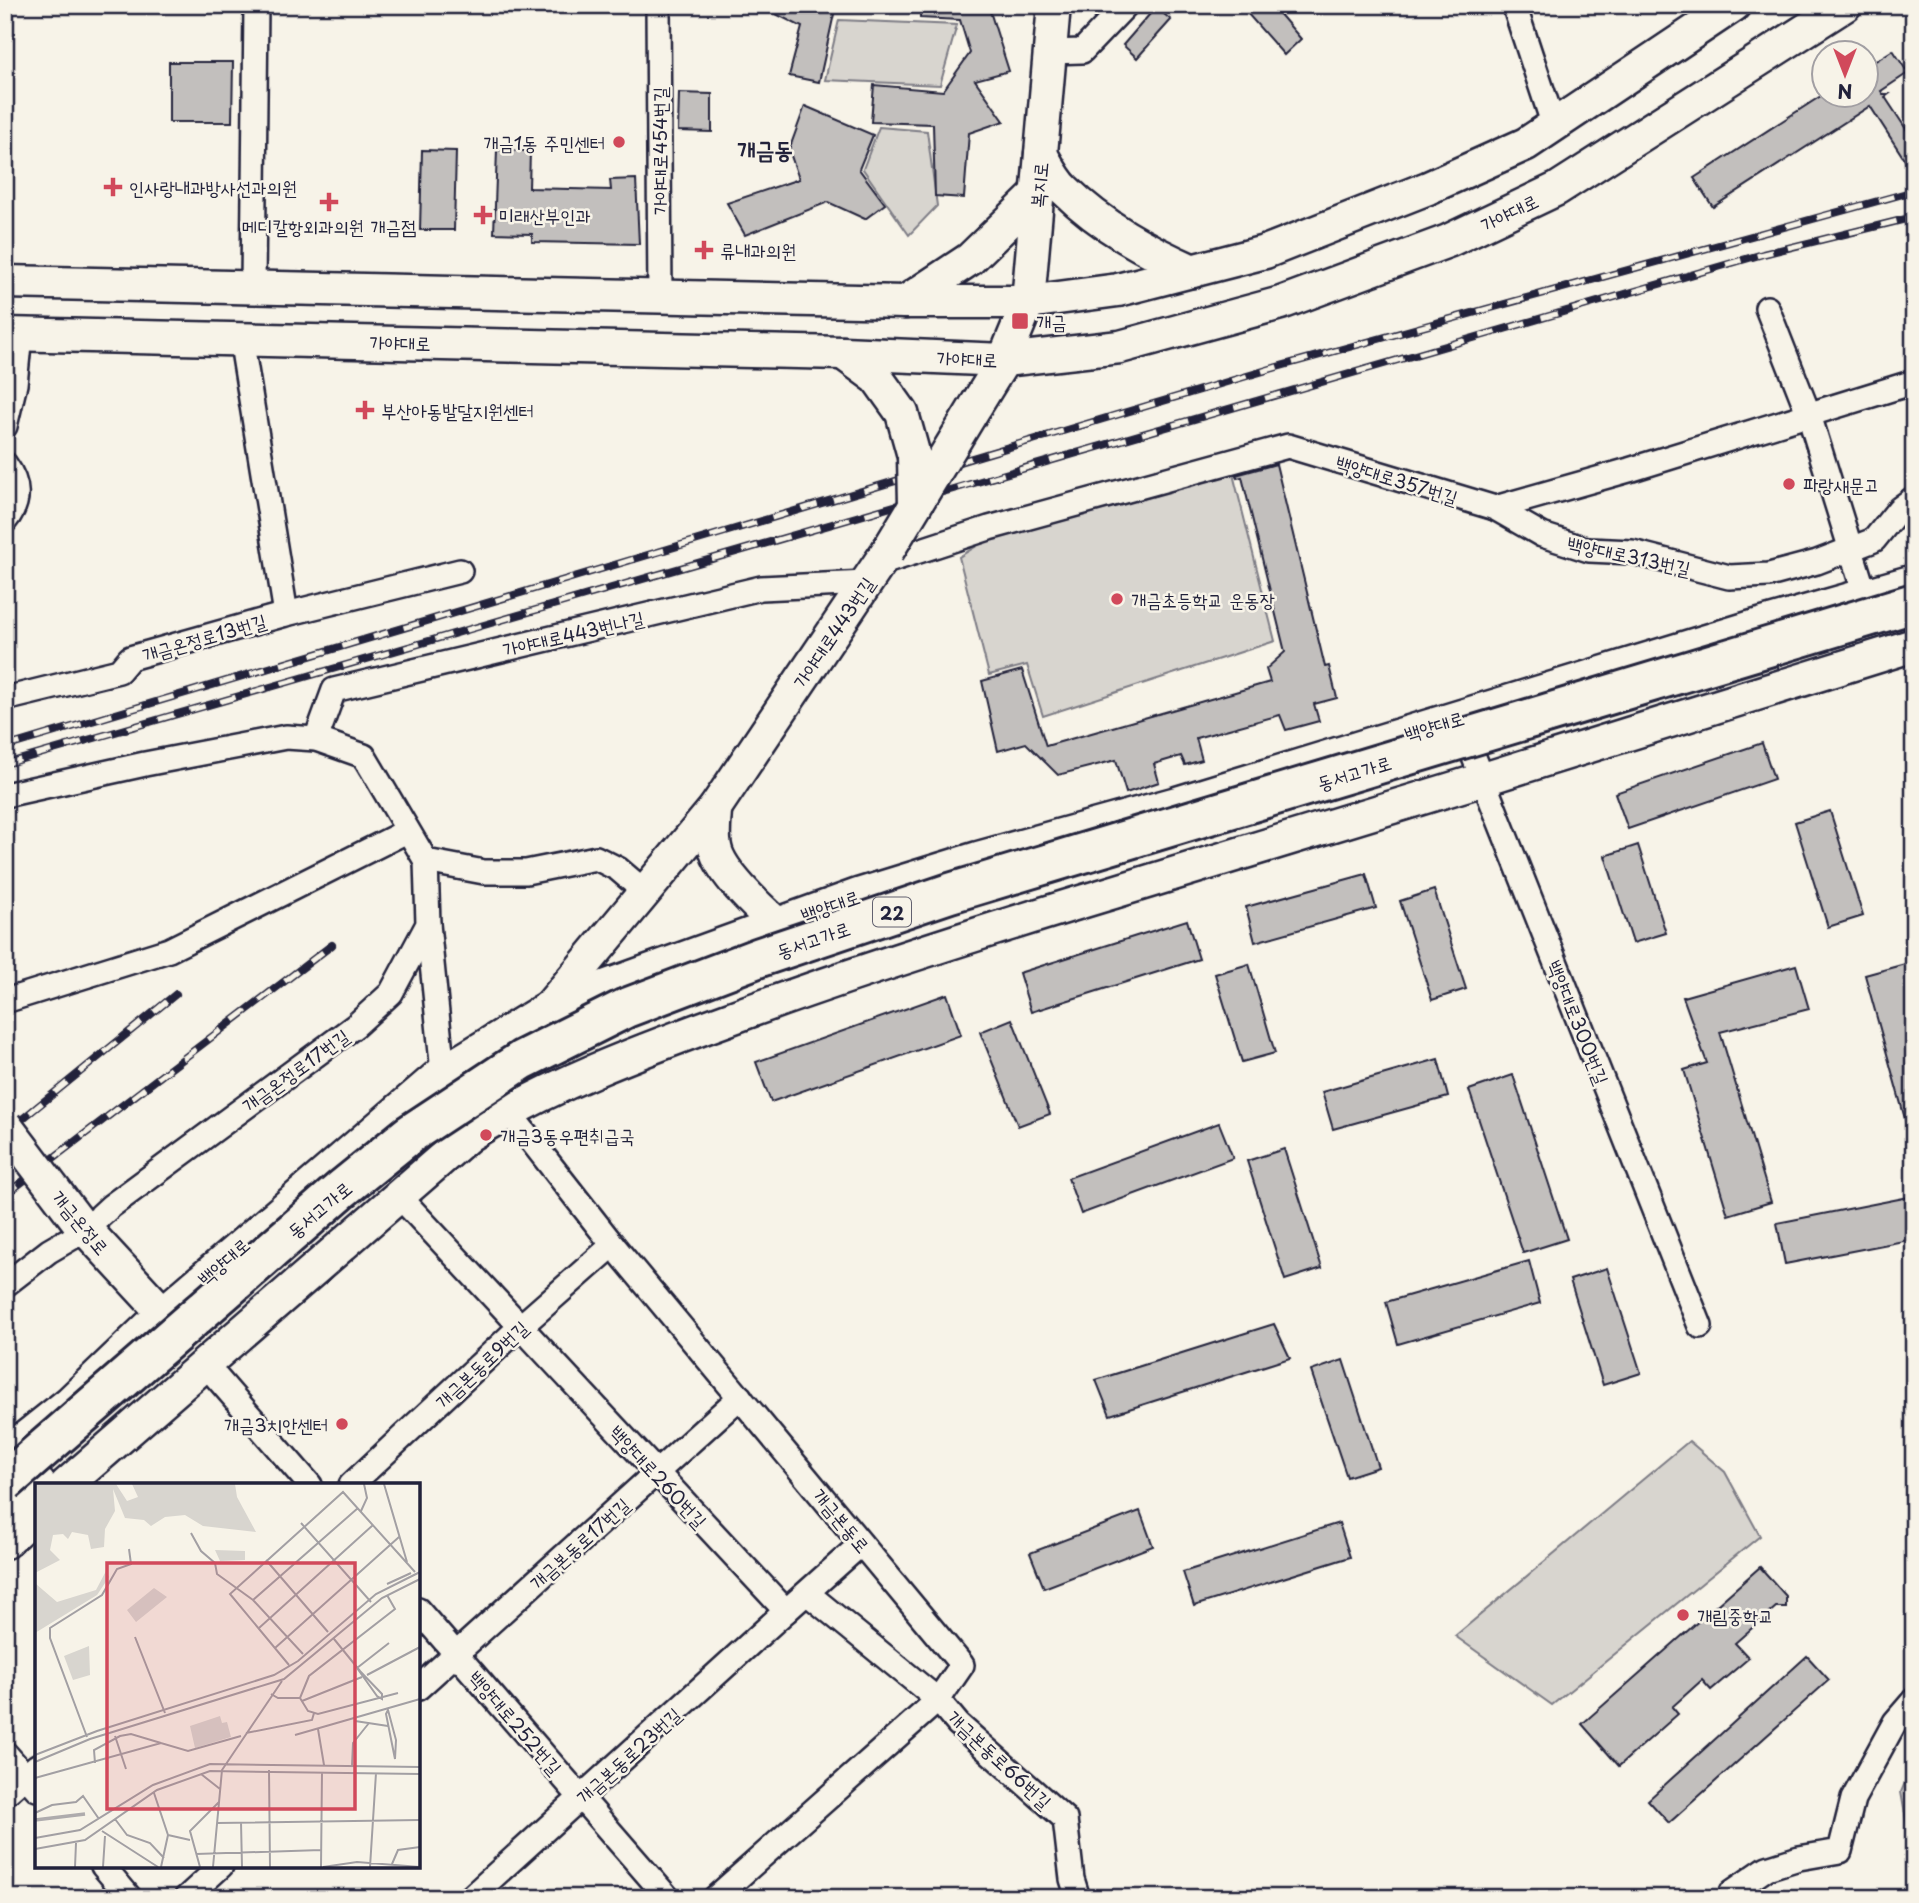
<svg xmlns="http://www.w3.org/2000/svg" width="1919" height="1903" font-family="'Playpen Sans','Poor Story',sans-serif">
<rect width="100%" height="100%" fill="#f7f3e8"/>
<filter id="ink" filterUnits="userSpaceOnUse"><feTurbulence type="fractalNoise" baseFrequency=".0143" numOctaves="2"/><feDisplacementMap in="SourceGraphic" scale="14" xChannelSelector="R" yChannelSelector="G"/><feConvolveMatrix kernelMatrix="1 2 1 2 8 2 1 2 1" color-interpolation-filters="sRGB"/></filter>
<g filter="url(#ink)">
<g fill="#d8d5cf" stroke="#7d7c85" stroke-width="2">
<polygon points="839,20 957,25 940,85 825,80"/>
<polygon points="879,127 927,131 937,206 909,235 863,169"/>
<polygon points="1232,470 1275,641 1043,716 1027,665 989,675 959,557 1001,531"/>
<polygon points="1689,1441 1725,1472 1760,1536 1552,1705 1455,1636"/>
<polygon points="1914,1761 1914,1834 1908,1831 1901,1792"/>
</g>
<g fill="#c2bfbd" stroke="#22223b" stroke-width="2">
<polygon points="758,5 836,5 819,82 789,76 802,27"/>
<polygon points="920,5 988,5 1009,71 975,80 1004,121 969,133 964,198 935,196 933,124 871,122 874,85 943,91 970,53 960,20 920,18"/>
<polygon points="1240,5 1272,5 1301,39 1284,55"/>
<polygon points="1156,7 1171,20 1137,58 1123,45"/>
<polygon points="1893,50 1908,73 1881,91 1883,94 1889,94 1885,97 1914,141 1914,174 1870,106 1713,207 1694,178 1824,94 1866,94 1866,67"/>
<polygon points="169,62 233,62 232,122 169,122"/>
<polygon points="679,93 712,94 712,132 678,131"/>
<polygon points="805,106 873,135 859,169 885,204 865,219 828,202 745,235 727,203 799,179 789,150"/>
<polygon points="422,150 456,151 454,230 420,230"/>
<polygon points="497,150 530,151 529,188 611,190 610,180 636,179 639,244 532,242 532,234 494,233"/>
<polygon points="1276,464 1325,667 1329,666 1337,698 1314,704 1319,721 1286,730 1280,715 1196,738 1202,760 1185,765 1181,756 1154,764 1159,782 1126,793 1116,760 1058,775 1026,743 998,751 982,681 1022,670 1046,746 1270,682 1266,669 1285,652 1242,477 1237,478 1236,475"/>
<polygon points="1762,743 1774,779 1628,829 1615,793"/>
<polygon points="1830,811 1863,916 1828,927 1795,822"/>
<polygon points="1638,845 1666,933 1633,943 1605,856"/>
<polygon points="1366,874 1376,908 1255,942 1246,907"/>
<polygon points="1434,890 1466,989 1432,1000 1400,901"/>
<polygon points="1187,920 1199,959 1031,1012 1019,973"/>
<polygon points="1249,964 1275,1053 1242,1062 1215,974"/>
<polygon points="1905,964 1914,995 1914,1132 1909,1133 1865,975"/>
<polygon points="1796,965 1809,1009 1720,1032 1771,1202 1728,1215 1684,1070 1707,1063 1683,997"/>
<polygon points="947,994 961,1035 771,1102 756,1062"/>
<polygon points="1012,1019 1050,1114 1018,1126 980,1032"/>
<polygon points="1438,1059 1448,1097 1333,1129 1322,1092"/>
<polygon points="1513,1075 1567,1239 1523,1253 1469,1090"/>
<polygon points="1219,1123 1233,1158 1081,1214 1068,1178"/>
<polygon points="1284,1149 1322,1268 1285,1280 1247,1161"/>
<polygon points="1914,1196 1914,1239 1785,1264 1777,1223"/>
<polygon points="1529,1261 1540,1303 1398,1344 1386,1302"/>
<polygon points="1607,1268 1641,1373 1603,1385 1570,1280"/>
<polygon points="1274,1324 1290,1358 1110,1415 1096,1380"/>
<polygon points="1343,1360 1378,1467 1347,1477 1311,1371"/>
<polygon points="1140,1511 1153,1546 1044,1588 1030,1553"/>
<polygon points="1339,1523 1350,1557 1194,1606 1183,1572"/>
<polygon points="1760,1567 1786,1596 1786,1607 1776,1607 1735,1643 1749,1658 1711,1690 1702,1680 1672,1707 1678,1714 1619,1766 1582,1724"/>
<polygon points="1807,1656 1829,1680 1669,1823 1648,1800"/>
</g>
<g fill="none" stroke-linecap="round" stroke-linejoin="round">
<g stroke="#22223b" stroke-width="28">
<g id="street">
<polyline points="658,5 660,298"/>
<polyline points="1514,5 1554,126"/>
<polyline points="1050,52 1082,51 1126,5"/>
<polyline points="253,286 256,5"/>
<polyline points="1767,308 1809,415 1865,595"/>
<polyline points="241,338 286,614"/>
<polyline points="5,426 15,384 20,334"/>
<path d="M 5,464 C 19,483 21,502 5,521"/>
<polyline points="1495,508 1542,535 1589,550 1632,552 1729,577 1769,575 1817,562 1874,540 1899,509 1914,498"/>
<polyline points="879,564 989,528 1288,446 1495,508 1629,470 1914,382"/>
<polyline points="5,699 119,671 130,658 286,614 460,571"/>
<polyline points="1462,727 1700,1326"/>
<polyline points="316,739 334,690 761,588 866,583"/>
<polyline points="5,795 145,764 286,737 316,739 364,756 426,861 484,872 526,872 596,858 618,869 645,892"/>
<polyline points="428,924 443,1072"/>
<polyline points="5,1001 169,950 407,831"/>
<polyline points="508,1111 613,1245 962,1665 938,1700 715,1898"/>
<polyline points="399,1196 786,1611 861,1544"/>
<polyline points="5,1285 49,1251 85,1230 111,1206 355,1026 391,993 428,924 426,861"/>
<polyline points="205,1364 310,1485"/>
<polyline points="351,1485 520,1327 613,1245"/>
<polyline points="807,1593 938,1700 958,1724 1065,1819 1072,1879 1078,1898"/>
<polyline points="418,1610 668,1898"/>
<polyline points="418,1688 740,1397"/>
<polyline points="5,1753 37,1789"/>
<polyline points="5,1794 37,1766"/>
<polyline points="103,1866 130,1898"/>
<polyline points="186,1898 221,1866"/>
<polyline points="470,1898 786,1611"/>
<polyline points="1730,1898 1732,1892 1767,1868 1799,1858 1840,1851 1853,1799 1895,1722 1914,1700"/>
</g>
</g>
<g stroke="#22223b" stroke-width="37">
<g id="secondary">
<path d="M 1041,154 C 1048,166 1055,181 1065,190 C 1103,227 1146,250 1193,271"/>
<polyline points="5,282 905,302 1028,302 1118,290 1265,252 1428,188 1526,144 1734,5"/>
<polyline points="905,302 970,259 1037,194"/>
<polyline points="5,334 843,353 1004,360 1120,347 1281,303 1448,241 1557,189 1845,5"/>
<polyline points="843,353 877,378 902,413 914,456"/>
<polyline points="975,407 1004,360 1028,302 1054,5"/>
<path d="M 715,808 C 715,820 712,835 715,847 C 719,871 759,908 777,924"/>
<polyline points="550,1006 715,808 887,552"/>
<polyline points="77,1220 163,1313"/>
<polyline points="5,1454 69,1403 163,1313 443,1072 549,1007 858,895 978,858 1177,803 1749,628 1914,581"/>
<path d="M 66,1485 L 469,1135 C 549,1085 640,1051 728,1019 C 855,972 985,931 1114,892 C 1381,811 1648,729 1914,645"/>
<polyline points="5,1542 37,1512"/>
</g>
</g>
<g stroke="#22223b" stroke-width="44">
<polyline id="highway" points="5,1513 37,1486"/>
</g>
<use href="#street" stroke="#f7f3e8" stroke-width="23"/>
<use href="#secondary" stroke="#f7f3e8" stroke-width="32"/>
<use href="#highway" stroke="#f7f3e8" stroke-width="38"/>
<g stroke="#22223b" stroke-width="8">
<g id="rail">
<polyline points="5,747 1277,367 1914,191"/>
<polyline points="5,764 1763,254 1914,217"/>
<polyline points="5,1133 176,994"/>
<polyline points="5,1195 332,945"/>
</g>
</g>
<use href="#rail" stroke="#f7f3e8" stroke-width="5" stroke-dasharray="16" stroke-linecap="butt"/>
<g stroke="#22223b" stroke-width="37" stroke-linecap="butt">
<g id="secondary-bridge">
<polyline points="914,456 915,505"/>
<polyline points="887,552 975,407"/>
<polyline points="5,1125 77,1220"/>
</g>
</g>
<g stroke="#22223b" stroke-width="44" stroke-linecap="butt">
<polyline id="highway-bridge" points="5,1482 342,1189 410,1134 522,1060 626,1008 760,957 950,893 1914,603"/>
</g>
<use href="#secondary-bridge" stroke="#f7f3e8" stroke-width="32"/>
<use href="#highway-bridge" stroke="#f7f3e8" stroke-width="38"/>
</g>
</g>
<g fill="#d1495b" stroke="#f7f3e8" stroke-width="2.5">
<circle cx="619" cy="142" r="7"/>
<path d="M109.5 176.5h7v7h7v7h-7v7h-7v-7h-7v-7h7z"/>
<path d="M325.5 191.5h7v7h7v7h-7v7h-7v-7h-7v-7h7z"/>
<path d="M479.5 204.5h7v7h7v7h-7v7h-7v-7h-7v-7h7z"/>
<path d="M700.5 239.5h7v7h7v7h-7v7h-7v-7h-7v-7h7z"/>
<rect x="1011" y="312" width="18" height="18" rx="3.5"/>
<path d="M361.5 399.5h7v7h7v7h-7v7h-7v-7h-7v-7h7z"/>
<circle cx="1789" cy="484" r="7"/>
<circle cx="1117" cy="599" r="7"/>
<circle cx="486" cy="1135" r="7"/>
<circle cx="342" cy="1424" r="7"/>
<circle cx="1683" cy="1615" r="7"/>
</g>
<g text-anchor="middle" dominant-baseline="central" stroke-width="5" stroke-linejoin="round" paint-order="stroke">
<rect fill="#f7f3e8" stroke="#62616f" stroke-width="2" x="873" y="897.5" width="38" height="29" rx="5"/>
<g font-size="18" font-weight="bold" fill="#22223b">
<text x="892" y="912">22</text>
</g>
<g font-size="19" fill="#22223b" stroke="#f7f3e8" text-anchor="start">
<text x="605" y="142" text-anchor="end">개금1동 주민센터</text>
<text x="129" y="187">인사랑내과방사선과의원</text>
<text x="499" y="215">미래산부인과</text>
<text x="329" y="226" text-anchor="middle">메디칼항외과의원 개금점</text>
<text x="720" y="250">류내과의원</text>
<text x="1036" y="321">개금</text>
<text x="381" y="410">부산아동발달지원센터</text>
<text x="1803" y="484">파랑새문고</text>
<text x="1131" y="599">개금초등학교 운동장</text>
<text x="500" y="1135">개금3동우편취급국</text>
<text x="328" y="1424" text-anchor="end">개금3치안센터</text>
<text x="1697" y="1615">개림중학교</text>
</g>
<g font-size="19" fill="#22223b" stroke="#f7f3e8">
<text transform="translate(659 151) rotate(-90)">가야대로454번길</text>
<text transform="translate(1038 185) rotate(-85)">복지로</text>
<text transform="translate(1509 212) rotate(-26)">가야대로</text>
<text transform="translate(400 342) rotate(1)">가야대로</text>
<text transform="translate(967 358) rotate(2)">가야대로</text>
<text transform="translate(1397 479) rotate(17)">백양대로357번길</text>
<text transform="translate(1629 555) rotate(12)">백양대로313번길</text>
<text transform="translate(833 632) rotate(-56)">가야대로443번길</text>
<text transform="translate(573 633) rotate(-13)">가야대로443번나길</text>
<text transform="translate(204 637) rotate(-16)">개금온정로13번길</text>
<text transform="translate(1434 725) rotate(-17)">백양대로</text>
<text transform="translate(1354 772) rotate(-17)">동서고가로</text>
<text transform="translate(830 905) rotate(-19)">백양대로</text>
<text transform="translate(813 939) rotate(-19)">동서고가로</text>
<text transform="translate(1579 1022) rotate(68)">백양대로300번길</text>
<text transform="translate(295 1070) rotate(-36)">개금온정로17번길</text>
<text transform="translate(319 1209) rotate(-40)">동서고가로</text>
<text transform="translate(81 1222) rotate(50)">개금온정로</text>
<text transform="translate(223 1261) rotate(-41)">백양대로</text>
<text transform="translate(481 1364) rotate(-43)">개금본동로9번길</text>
<text transform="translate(659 1476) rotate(47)">백양대로260번길</text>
<text transform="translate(842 1520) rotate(50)">개금본동로</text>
<text transform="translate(579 1543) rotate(-42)">개금본동로17번길</text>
<text transform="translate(516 1722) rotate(49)">백양대로252번길</text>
<text transform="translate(628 1755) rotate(-42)">개금본동로23번길</text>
<text transform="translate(1000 1759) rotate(43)">개금본동로66번길</text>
</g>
<g font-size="23" font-weight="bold" fill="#22223b" stroke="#f7f3e8">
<text x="765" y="148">개금동</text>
</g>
</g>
<g transform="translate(35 1483)">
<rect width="385" height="385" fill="#f7f3e8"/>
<path d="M 0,1 L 81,1 L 92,18 L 103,14 L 97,1 L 200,1 L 202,14 L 221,49 L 168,43 L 150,32 L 130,34 L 116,43 L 109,37 L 90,35 L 78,6 L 80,28 L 70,46 L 69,64 L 56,66 L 53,52 L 37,49 L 33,56 L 28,51 L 18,52 L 15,67 L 25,77 L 0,90 ZM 180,67 L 210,68 L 210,77 L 185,78 ZM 71,88 L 74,94 L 62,112 L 0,150 L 0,93 L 1,101 L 22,119 L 61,107 ZM 119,105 L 132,114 L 101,139 L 92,127 ZM 54,163 L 55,192 L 38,197 L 29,173 ZM 185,233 L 187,240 L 192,239 L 196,254 L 160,265 L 155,243 Z" fill="#d8d5cf"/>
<path fill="none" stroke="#aeabad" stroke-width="3.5" d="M 0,337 L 50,331"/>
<path fill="none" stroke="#a29fa3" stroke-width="2" d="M 349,1 L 372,79M 326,28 L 332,15 L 329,1M 266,40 L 336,119M 156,50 L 166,68 L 180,80 L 182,91 L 218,117 L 268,171M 231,77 L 293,149M 352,101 L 376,90M 218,117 L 323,25M 224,145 L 338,42M 100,154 L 130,230M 299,156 L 325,188M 240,165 L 364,54M 254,182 L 195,111 L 308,9 L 380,89M 322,185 L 354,160M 322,185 L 347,211 L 347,216 L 342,213 ZM 332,192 L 385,164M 236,211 L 243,215 L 265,215 L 273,228 L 283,231 L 363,210M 265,215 L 274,193 L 360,126 L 352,112M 267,218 L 327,194M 353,227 L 361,257 L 360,276 L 351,231 ZM 320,238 L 353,243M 283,246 L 289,282M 211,250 L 277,237 L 279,230M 260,252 L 385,216M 80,253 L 91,286M 52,254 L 15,155 L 15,145 L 67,112 L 82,86 L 96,81 L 94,66M 0,272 L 62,248 L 239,192 L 263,178 L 341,111 L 385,89M 0,279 L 55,256 L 249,196 L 347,115 L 385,96M 60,280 L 59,267 L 85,253 L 96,251 L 126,260M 317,283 L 318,260 L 334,240M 234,287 L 235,384M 166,291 L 185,306M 0,295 L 126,260 L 153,268 L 206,253M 119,310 L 133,352 L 126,384M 0,330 L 17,322 L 41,319 L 48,313 L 64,336M 80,336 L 92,352 L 115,360 L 129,375M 206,339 L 207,384M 182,340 L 385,337M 67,348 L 123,384M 133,352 L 155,357M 0,355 L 45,347 L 118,302 L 175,281 L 385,284M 0,366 L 50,357 L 122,307 L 175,288 L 385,291M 161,371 L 286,367M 357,381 L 363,367 L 385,364M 40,384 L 41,360M 68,384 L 70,353M 165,384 L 155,348 L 184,319M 178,384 L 187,287 L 247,198M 286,384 L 287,289M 288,384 L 322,379 L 385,384M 335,384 L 341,290"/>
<path fill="#d1495b" fill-opacity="0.15" stroke="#d1495b" stroke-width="3.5" d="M 72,80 L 320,80 L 320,326 L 72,326 Z"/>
<rect width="385" height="385" fill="none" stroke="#22223b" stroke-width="3.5"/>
</g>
<rect width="1919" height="1903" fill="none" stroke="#f7f3e8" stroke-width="28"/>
<rect x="14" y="14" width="1891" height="1875" fill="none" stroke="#22223b" stroke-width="2.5" filter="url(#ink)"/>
<g transform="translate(1845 74) rotate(180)"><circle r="33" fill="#f7f3e8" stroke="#a29fa3" stroke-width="2"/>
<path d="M0-5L12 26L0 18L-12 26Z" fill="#d1495b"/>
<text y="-10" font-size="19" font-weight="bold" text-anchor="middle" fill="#22223b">N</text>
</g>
</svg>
